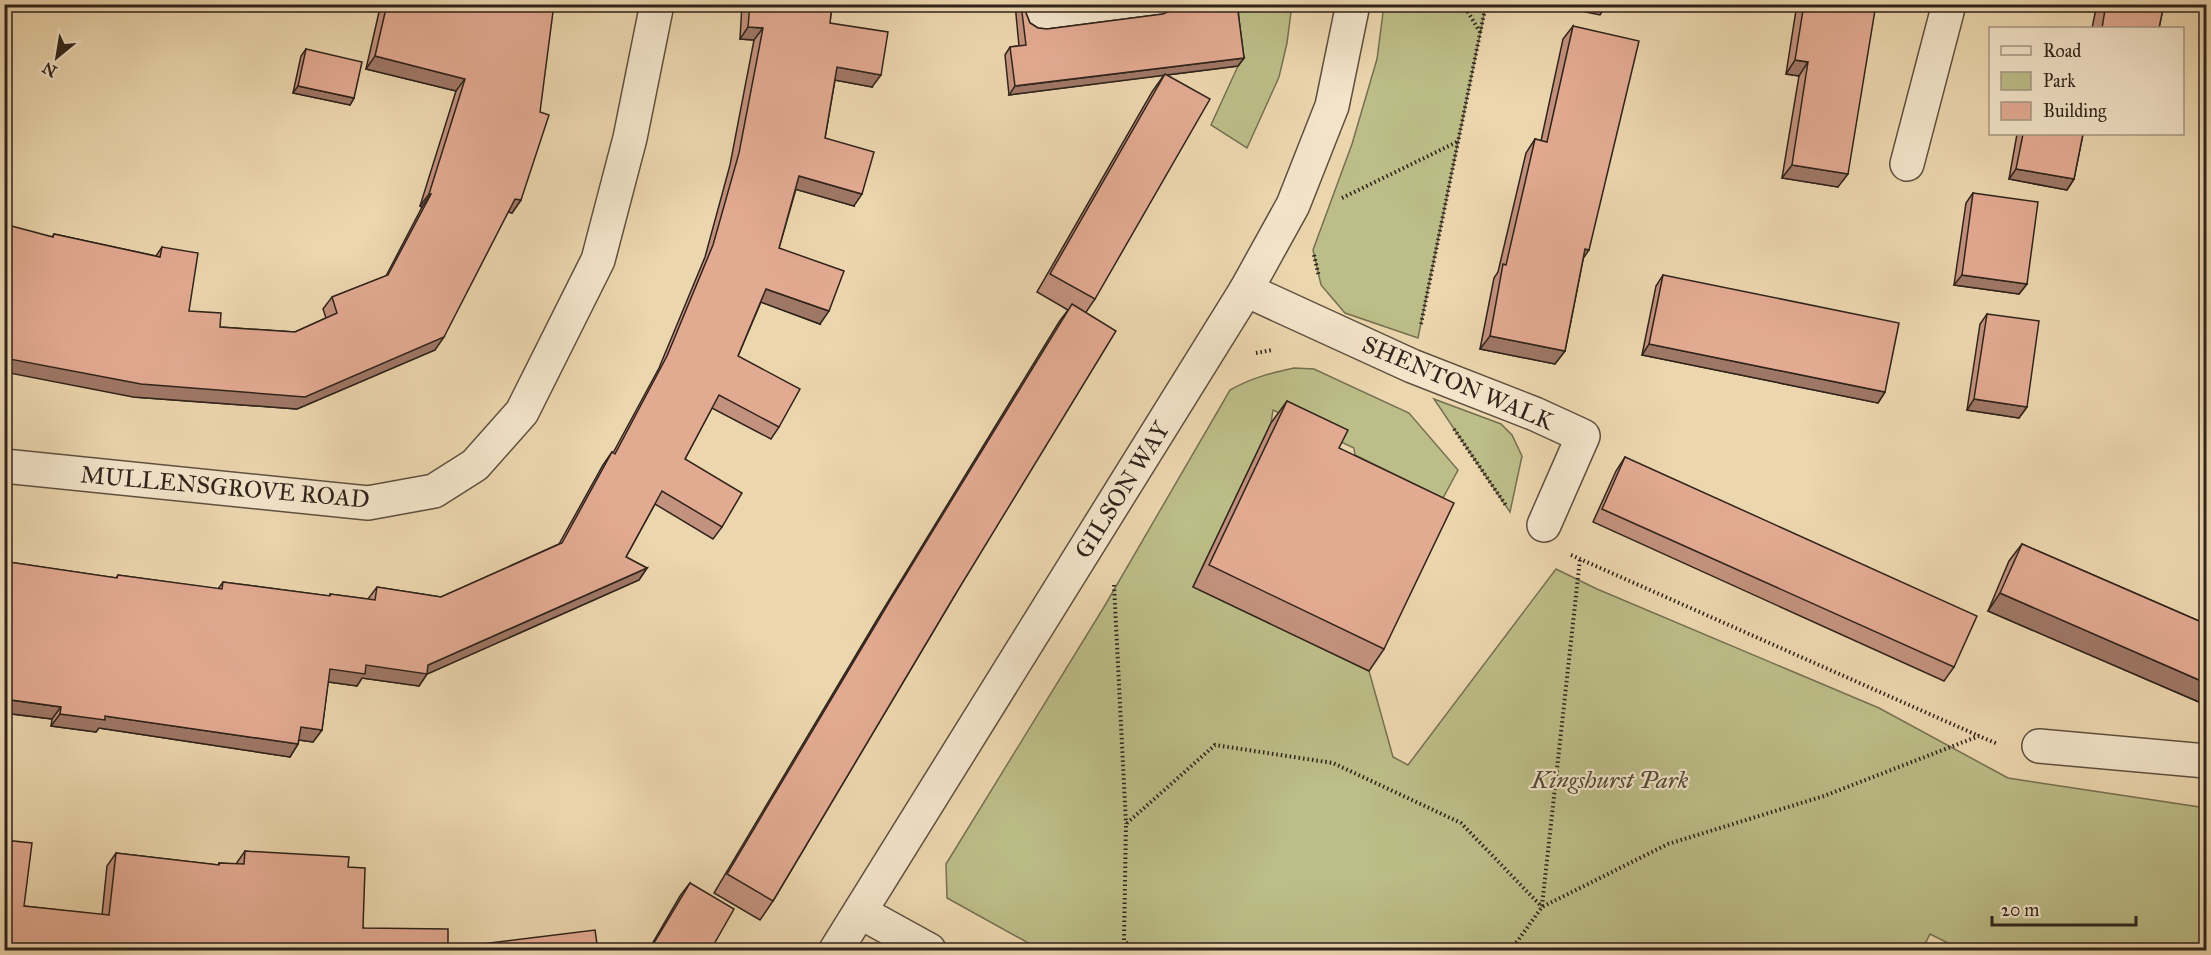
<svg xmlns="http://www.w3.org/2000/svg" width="2211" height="955" font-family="'IM FELL Great Primer',serif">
<rect width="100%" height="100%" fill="#ecd6ae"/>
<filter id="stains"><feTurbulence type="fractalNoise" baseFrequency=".00333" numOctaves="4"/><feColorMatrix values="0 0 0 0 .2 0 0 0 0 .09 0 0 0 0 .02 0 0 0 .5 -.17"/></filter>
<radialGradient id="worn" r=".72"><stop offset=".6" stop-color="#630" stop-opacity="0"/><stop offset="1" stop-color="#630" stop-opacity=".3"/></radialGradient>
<g fill="#bcbd88" stroke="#767052" stroke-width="1.5">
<polygon points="1384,5 1486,5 1418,338 1345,313 1321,285 1313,250 1352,144 1377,59"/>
<polygon points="1242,7 1291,12 1287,43 1279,77 1247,148 1211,125 1238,66 1233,26"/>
<path d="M 1294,368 L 1314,369 L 1409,413 L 1458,470 L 1443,498 L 1355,455 L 1354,448 L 1273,410 L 1271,423 L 1193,587 L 1369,671 L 1393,757 L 1408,765 L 1556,569 L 1597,589 L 1879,708 L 2008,778 L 2206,808 L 2206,950 L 1962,950 L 1930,934 L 1922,950 L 1041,950 L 947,898 L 946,864 L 1104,607 L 1230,390 C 1251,378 1271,373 1294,368 Z"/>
<polygon points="1434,399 1501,424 1512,435 1522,456 1510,512"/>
</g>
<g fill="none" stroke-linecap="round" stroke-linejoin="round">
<g stroke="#5e5040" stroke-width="36">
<g id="minor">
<polyline points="1039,19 1154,4"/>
<polyline points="1907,164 1949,4"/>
<polyline points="1246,290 1412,366 1535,414 1583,436 1544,525"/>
<polyline points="4,466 368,503 434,491 475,465 522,412 598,260 630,138 657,4"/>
<polyline points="2039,746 2206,761"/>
<polyline points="860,912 929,950"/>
<polyline points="836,950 1246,290 1293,205 1332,106 1353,4"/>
</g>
</g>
<g stroke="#2f231b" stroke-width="4" stroke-dasharray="1.5 3" stroke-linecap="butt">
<polyline points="1463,4 1480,32"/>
<polyline points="1342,198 1459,141"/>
<polyline points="1314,255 1319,277"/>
<polyline points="1421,324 1486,4"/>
<polyline points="1256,353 1272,350"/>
<polyline points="1454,429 1507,507"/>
<polyline points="1571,555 1979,736"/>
<polyline points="1114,585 1126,824"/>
<polyline points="1542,906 1580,559"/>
<polyline points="1133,950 1124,940 1126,824 1215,745 1333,763 1461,823 1542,907"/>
<polyline points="1511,950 1542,907 1668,844 1824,796 1979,736 1998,744"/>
</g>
<use href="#minor" stroke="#f3e4ca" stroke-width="33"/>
</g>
<g fill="#c3927e" stroke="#2f231b" stroke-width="1.5">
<polygon points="380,4 554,4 521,200 512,213 508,212 435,350 297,409 133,397 52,237 54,234 156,256 162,247 189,311 220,327 295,332 326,318 323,309 332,297 386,276 422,207 420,206 456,91 366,69 379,12"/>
<polygon points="742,4 832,4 830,23 872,87 835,80 825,138 854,206 796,189 779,248 820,324 761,302 738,356 779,427 771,439 712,408 685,459 722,527 713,539 655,504 626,557 647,568 639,580 427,674 419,686 362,678 357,686 328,682 322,730 313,742 299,740 298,744 290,757 99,728 96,732 51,726 52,719 4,713 4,564 7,565 9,562 116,578 118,575 218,589 223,582 329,596 330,594 368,599 377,587 441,597 559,544 603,465 612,452 613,453 659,368 705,257 730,165 754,40 740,39"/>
<polygon points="1015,4 1027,4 1026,13 1030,23 1038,28 1047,29 1163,14 1172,10 1172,4 1237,4 1244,58 1238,66 1167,75 1095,299 1086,312 955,595 773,901 760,920 714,893 878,618 1059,322 1068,310 1037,292 1152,92 1164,75 1009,95 1005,55 1010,47 1019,46"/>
<polygon points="1797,4 1876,4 1838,187 1782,178 1799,76 1786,74"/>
<polygon points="2097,4 2164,4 2159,28 2092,28"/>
<polygon points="1573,26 1583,260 1565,351 1555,364 1480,349 1494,278 1498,272 1526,153 1535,139 1541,141 1563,39"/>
<polygon points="306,49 354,98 350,105 293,93 301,56"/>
<polygon points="2017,134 2083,134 2074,179 2067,190 2009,179"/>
<polygon points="1973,193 2027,284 2019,294 1954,285 1966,203"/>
<polygon points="1663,275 1885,392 1878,403 1642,355 1656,286"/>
<polygon points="1987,314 2027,407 2019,418 1967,410 1980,324"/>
<polygon points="1287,401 1339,448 1384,649 1369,671 1193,587 1271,423"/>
<polygon points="1625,457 1954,667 1944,681 1593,522 1616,471"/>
<polygon points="2022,544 2206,624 2206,705 1988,611 2009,561"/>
<polygon points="245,851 348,867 363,928 448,948 598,951 4,951 24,906 102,915 107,866 116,853 218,865 219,863 236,864"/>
<polygon points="690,883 710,951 648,951 680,896"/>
</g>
<g fill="#9f7766" stroke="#2f231b" stroke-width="1.5">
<polygon points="1546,4 1607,4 1600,15"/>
<polygon points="748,27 763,28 754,40 740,39"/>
<polygon points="375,56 465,79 456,91 366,69"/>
<polygon points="1244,58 1238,66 1009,95 1015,86"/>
<polygon points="1795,60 1808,62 1799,76 1786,74"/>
<polygon points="837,67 881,75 872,87 829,79"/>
<polygon points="298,86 354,98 350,105 293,93"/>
<polygon points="1792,165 1848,174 1838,187 1782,178"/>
<polygon points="2016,169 2074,179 2067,190 2009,179"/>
<polygon points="799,176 862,194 854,206 791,188"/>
<polygon points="429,194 431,194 422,207 420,206"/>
<polygon points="515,199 521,200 512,213 506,211"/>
<polygon points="1585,249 1589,250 1580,263"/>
<polygon points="1962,275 2027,284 2019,294 1954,285"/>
<polygon points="766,289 829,311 820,324 758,301"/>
<polygon points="1490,336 1565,351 1555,364 1480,349"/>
<polygon points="444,337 435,350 297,409 133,397 4,372 4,358"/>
<polygon points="1649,344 1885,392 1878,403 1642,355"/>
<polygon points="1974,399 2027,407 2019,418 1967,410"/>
<polygon points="647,568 639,580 427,674 419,686 362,678 357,686 322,681 330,669 366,665 428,665"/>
<polygon points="2000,593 2206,683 2206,705 1988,611"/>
<polygon points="4,699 61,707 52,719 4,713"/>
<polygon points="60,714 105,716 298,744 290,757 99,728 96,732 51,726"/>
<polygon points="301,727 322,730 313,742 292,739"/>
</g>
<g fill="#e3aa92" stroke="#2f231b" stroke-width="1.5">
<polygon points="387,4 554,4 540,112 549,115 521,200 515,199 444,337 305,397 141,384 4,358 4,224 53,237 54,234 160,257 162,247 198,253 189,311 221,313 220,327 295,332 337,313 332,297 388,275 431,194 429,194 465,79 375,56"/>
<polygon points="750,4 832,4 830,23 888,32 881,75 837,67 825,138 874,152 862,194 799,176 779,248 844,271 829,311 766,289 738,356 800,389 779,427 719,395 685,459 742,493 722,527 662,491 626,557 647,568 428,665 427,674 366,665 365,674 330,669 322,730 301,727 298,744 105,716 105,720 60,714 61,707 4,699 4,564 9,565 9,562 117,578 118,575 222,589 223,582 330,596 330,594 375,600 377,587 441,597 562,543 612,452 615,454 667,356 713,245 739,153 763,28 748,27"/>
<polygon points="1021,4 1028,4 1026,13 1030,23 1038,28 1047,29 1163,14 1172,10 1176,4 1237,4 1244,58 1015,86 1010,47 1026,45"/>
<polygon points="1804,4 1876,4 1848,174 1792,165 1808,62 1795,60"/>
<polygon points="2106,4 2164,4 2159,28 2102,28"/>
<polygon points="1573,26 1639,41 1589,250 1585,249 1565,351 1490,336 1503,264 1506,265 1535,139 1547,142"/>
<polygon points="306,49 362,62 354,98 298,86"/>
<polygon points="1165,74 1210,99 1095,299 1050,274"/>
<polygon points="2023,134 2083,134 2074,179 2016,169"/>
<polygon points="1973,193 2038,202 2027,284 1962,275"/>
<polygon points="1663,275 1899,323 1885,392 1649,344"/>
<polygon points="1072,304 1116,331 955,595 773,901 727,874 891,599"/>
<polygon points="1987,314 2039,321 2027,407 1974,399"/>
<polygon points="1287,401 1348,430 1339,448 1454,503 1384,649 1209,565"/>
<polygon points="1625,457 1977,616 1954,667 1602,509"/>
<polygon points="2022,544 2206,624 2206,683 2000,593"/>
<polygon points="4,840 32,843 24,906 109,915 116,853 219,865 219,863 244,864 245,851 349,857 348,867 365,868 363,928 448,929 448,948 595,930 598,951 4,951"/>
<polygon points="690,883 734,909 710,951 649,951"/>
</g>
<g text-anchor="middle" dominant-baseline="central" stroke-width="4.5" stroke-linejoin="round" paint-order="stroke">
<g font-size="24" fill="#2f231b" stroke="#f3e4ca">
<text transform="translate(1458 383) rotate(23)">SHENTON WALK</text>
<text transform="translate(225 487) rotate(5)">MULLENSGROVE ROAD</text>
<text transform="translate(1122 490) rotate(-58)">GILSON WAY</text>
</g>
<g font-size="24" font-style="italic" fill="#524a36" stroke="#f3e4ca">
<text x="1610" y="780">Kingshurst Park</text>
</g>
</g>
<rect width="2211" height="955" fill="none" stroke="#ecd6ae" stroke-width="24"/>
<rect x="6" y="6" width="2199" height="943" fill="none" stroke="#2f231b" stroke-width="3"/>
<rect x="12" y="12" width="2187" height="931" fill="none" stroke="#2f231b" stroke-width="1.5"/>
<rect x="1989" y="27" width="195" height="108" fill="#f3e4ca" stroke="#a59784" stroke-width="1.5"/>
<rect x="2001" y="46" width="30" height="9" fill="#f3e4ca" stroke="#a59784" stroke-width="1.5"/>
<text x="2043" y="57" font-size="18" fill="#2f231b">Road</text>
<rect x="2001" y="72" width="30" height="18" fill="#bcbd88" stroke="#a59784" stroke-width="1.5"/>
<text x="2043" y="87" font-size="18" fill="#2f231b">Park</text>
<rect x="2001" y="102" width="30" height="18" fill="#e3aa92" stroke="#a59784" stroke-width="1.5"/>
<text x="2043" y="117" font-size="18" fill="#2f231b">Building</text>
<g transform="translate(57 57) rotate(210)" stroke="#f3e4ca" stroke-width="4.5" paint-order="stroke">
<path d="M0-4.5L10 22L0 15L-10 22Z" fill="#2f231b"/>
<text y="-9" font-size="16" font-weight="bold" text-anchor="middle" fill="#2f231b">N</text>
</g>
<path d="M1992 916v9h144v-9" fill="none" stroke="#2f231b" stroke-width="3"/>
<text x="2001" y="916" font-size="18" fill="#2f231b" stroke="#f3e4ca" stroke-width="4.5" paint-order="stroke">20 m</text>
<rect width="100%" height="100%" filter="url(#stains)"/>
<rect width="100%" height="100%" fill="url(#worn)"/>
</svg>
